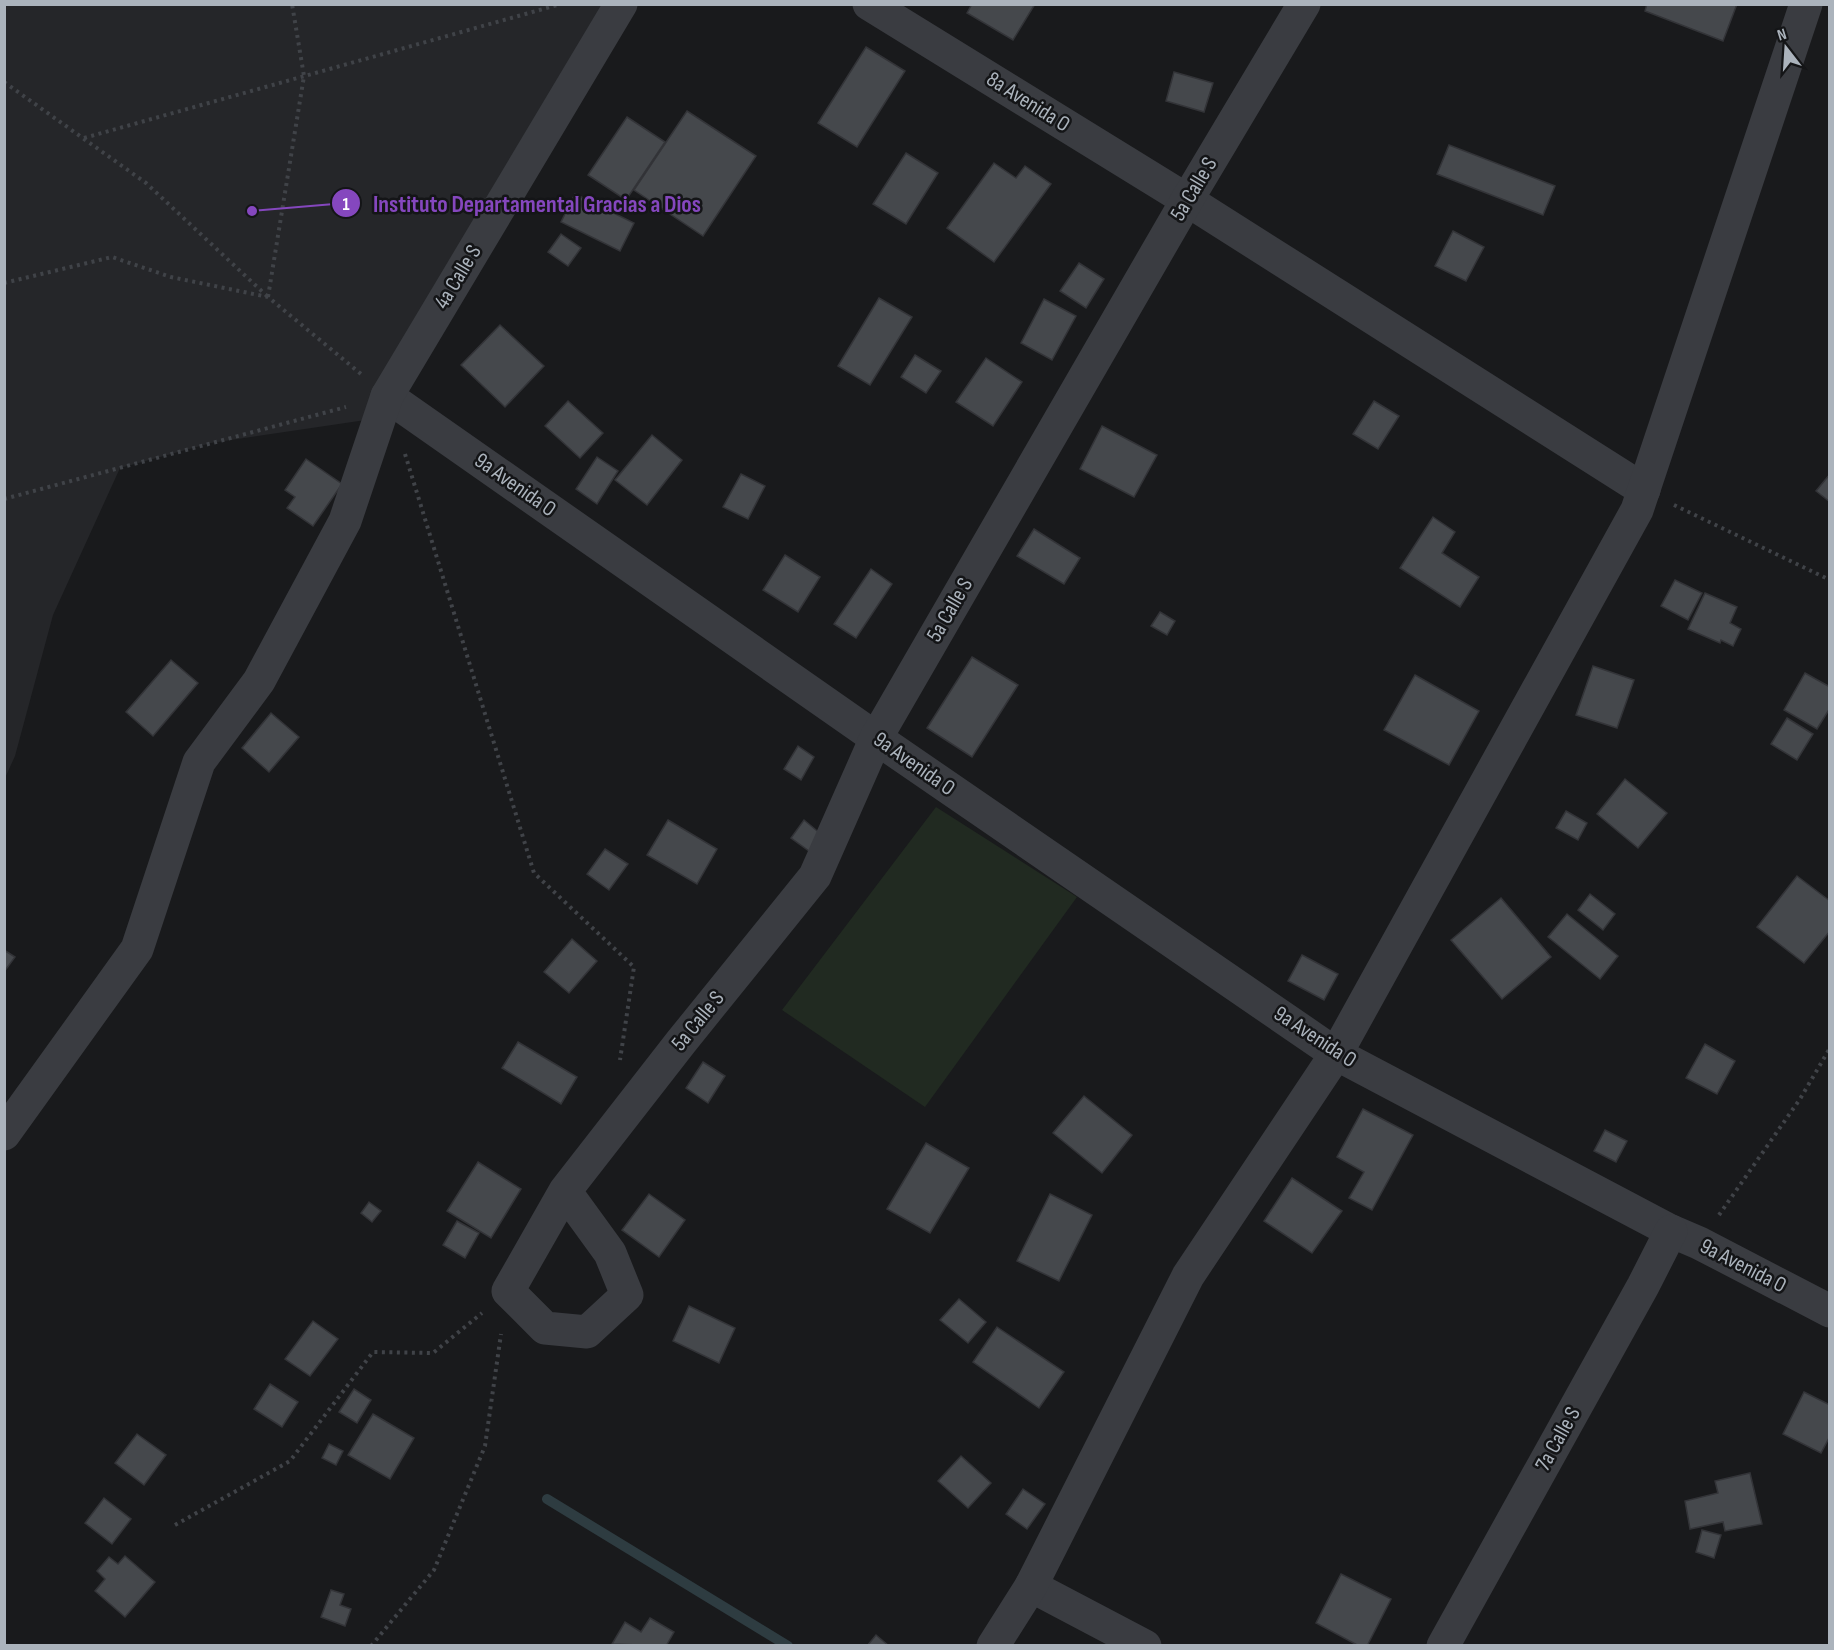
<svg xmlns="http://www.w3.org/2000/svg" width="1834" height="1650" font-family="'Sofia Sans Condensed',sans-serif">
<rect width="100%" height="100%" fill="#191a1c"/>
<polygon fill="#252629" points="5,5 613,5 386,417 211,443 120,468 53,615 15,756 5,778"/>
<polygon fill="#212a21" points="936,807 1077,897 925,1107 782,1010"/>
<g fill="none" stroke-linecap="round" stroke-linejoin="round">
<polyline stroke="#2e3c41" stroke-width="10" points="547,1499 788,1646"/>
</g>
<g fill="#45484c" stroke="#333438" stroke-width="1.5">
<polygon points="972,4 1035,4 1013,40 967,13"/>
<polygon points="1647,4 1737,4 1723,41 1645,11"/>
<polygon points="866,47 905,71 857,147 818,123"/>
<polygon points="1174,72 1213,83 1204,112 1166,101"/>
<polygon points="687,111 756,156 703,236 634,190"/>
<polygon points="627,117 665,142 626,200 588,175"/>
<polygon points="1449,145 1555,186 1543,215 1437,174"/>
<polygon points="906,153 938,173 906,224 873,204"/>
<polygon points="994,163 1016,178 1025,166 1051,184 994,262 947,228"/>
<polygon points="575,194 634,223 620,251 561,222"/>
<polygon points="1453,231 1484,247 1466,281 1435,266"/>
<polygon points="561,234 581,248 568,266 548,252"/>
<polygon points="1079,263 1104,279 1086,308 1060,291"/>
<polygon points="879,298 912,317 870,385 838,366"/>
<polygon points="1044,299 1076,316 1052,360 1021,343"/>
<polygon points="500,325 544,366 505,407 461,365"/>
<polygon points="915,355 941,371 926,393 901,377"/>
<polygon points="986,358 1022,382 993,426 956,402"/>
<polygon points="568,401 603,433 580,458 545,426"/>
<polygon points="1374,401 1399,416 1378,449 1353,434"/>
<polygon points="1102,426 1157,455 1134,497 1080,469"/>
<polygon points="652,435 682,460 647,505 615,480"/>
<polygon points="597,457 618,471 597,504 576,489"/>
<polygon points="306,459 342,484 313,526 287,508 295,497 285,490"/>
<polygon points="741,474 765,486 748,519 723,507"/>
<polygon points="1830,474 1830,502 1816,491"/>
<polygon points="1433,517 1455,532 1442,553 1479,577 1460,607 1400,568"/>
<polygon points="1034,529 1080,558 1064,584 1017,556"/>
<polygon points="785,555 820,577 798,612 763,590"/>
<polygon points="871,569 892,584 856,638 834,624"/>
<polygon points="1675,580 1702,593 1688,620 1661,606"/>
<polygon points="1705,593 1737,607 1730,623 1741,629 1733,646 1721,640 1720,643 1688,629"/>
<polygon points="1160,612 1175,621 1167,635 1151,626"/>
<polygon points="972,657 1018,685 972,757 927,728"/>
<polygon points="171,660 198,683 153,736 126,712"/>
<polygon points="1593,666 1634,680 1617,728 1576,715"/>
<polygon points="1805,673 1830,687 1830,708 1817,729 1784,710"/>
<polygon points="1415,675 1479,711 1449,765 1384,730"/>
<polygon points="271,713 299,737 269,772 242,748"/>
<polygon points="1787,718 1813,734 1797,760 1771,744"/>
<polygon points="798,746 814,757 801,780 784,769"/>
<polygon points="1625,779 1667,813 1638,848 1597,814"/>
<polygon points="1566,811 1587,823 1578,840 1556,828"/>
<polygon points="668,820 717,849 697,884 647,855"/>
<polygon points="804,820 822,835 809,851 791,838"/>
<polygon points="605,849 628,864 609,890 587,874"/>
<polygon points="1797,876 1830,901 1830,931 1804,963 1757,927"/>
<polygon points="1590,894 1615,914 1603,930 1578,910"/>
<polygon points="1501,898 1551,957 1502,999 1451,940"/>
<polygon points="1567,914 1618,956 1600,979 1548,937"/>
<polygon points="572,939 597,961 569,993 544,972"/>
<polygon points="4,950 15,957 4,972"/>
<polygon points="1302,955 1338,974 1324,1000 1288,981"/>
<polygon points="518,1042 577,1077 561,1104 502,1068"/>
<polygon points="1705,1044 1735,1061 1717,1094 1686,1078"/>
<polygon points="703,1062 725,1076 708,1103 686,1088"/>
<polygon points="1084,1096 1132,1135 1102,1173 1053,1133"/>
<polygon points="1363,1109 1413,1135 1372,1210 1349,1198 1364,1172 1337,1157"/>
<polygon points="1605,1130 1627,1141 1616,1162 1594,1151"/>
<polygon points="926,1143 969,1168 930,1233 887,1209"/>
<polygon points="478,1162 521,1189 491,1238 447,1211"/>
<polygon points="1292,1178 1342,1211 1312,1253 1264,1221"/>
<polygon points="649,1194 685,1220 659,1257 622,1230"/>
<polygon points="1050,1194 1092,1215 1059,1281 1017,1261"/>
<polygon points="369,1202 381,1211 372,1222 361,1213"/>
<polygon points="457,1221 479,1233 465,1258 443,1245"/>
<polygon points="959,1299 986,1322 968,1343 940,1320"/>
<polygon points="689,1306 735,1328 719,1363 673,1341"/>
<polygon points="313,1321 338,1339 310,1376 285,1359"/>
<polygon points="997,1327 1064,1372 1039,1408 973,1362"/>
<polygon points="270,1384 298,1402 282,1427 254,1409"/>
<polygon points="354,1389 371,1400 357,1423 339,1412"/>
<polygon points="1804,1392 1830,1405 1830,1436 1821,1453 1783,1434"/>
<polygon points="373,1414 414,1438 390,1479 348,1455"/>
<polygon points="137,1434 166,1455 144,1485 115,1463"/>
<polygon points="329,1444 343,1451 336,1465 322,1458"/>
<polygon points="961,1456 991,1483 968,1508 938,1481"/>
<polygon points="1750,1473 1762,1524 1725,1531 1723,1522 1690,1529 1685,1501 1718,1493 1715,1481"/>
<polygon points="1023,1489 1045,1504 1027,1529 1006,1514"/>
<polygon points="104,1498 131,1519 112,1544 85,1523"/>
<polygon points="1702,1530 1721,1535 1714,1558 1696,1552"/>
<polygon points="125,1556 155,1582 125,1617 95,1591 105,1579 97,1571 109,1557 118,1564"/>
<polygon points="1341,1574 1391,1599 1367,1646 1359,1646 1316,1623"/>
<polygon points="331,1590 344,1594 340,1605 351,1609 345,1626 321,1617"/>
<polygon points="650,1618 674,1632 666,1646 612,1644 625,1622 641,1632"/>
<polygon points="876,1635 889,1646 867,1646"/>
</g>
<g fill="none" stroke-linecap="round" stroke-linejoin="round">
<g stroke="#404348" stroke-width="4" stroke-dasharray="3 4.5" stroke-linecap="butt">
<polyline points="4,82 146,183 268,297"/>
<polyline points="84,138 561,4"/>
<polyline points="4,283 112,257 171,277 268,297 361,374"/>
<polyline points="268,297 304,76 292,4"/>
<polyline points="405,454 534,873 634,967 620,1060"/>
<polyline points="4,499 346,407"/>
<polyline points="1674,505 1830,580"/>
<polyline points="1719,1215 1800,1099 1830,1048"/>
<polyline points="175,1525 290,1461 373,1352 433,1353 482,1313"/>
<polyline points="371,1646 434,1570 485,1446 501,1334"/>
</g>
<g stroke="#3a3c41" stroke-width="33">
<polyline points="869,4 1187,200 1644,490"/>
<polyline points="387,396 876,738 1336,1054 1671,1231 1699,1243 1830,1311"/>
<polyline points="4,1134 137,949 199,762 259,681 345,521 387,396 621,4"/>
<polyline points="565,1191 610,1253 627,1295 587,1332 545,1328 508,1291 565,1191 681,1042 815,876 876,738 1187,200 1304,4"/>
<polyline points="1031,1586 1145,1646"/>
<polyline points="993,1646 1031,1586 1188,1276 1336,1054 1637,510 1806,4"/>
<polyline points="1443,1646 1643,1286 1671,1231"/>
</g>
</g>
<g text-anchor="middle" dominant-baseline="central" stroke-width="5" stroke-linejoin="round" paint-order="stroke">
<g font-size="22" fill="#abb3bc" stroke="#141517">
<text transform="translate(1028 102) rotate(32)">8a Avenida O</text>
<text transform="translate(1194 189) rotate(-59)">5a Calle S</text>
<text transform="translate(458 277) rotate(-59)">4a Calle S</text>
<text transform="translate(515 485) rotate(35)">9a Avenida O</text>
<text transform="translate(950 610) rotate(-60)">5a Calle S</text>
<text transform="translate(914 764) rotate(35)">9a Avenida O</text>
<text transform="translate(698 1021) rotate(-51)">5a Calle S</text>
<text transform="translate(1315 1037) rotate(33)">9a Avenida O</text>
<text transform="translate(1743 1266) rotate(27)">9a Avenida O</text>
<text transform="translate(1558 1439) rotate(-61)">7a Calle S</text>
</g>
</g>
<path fill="none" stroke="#8547be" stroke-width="2" d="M252 211L346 203"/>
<g fill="#8547be" stroke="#141517" stroke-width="2">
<circle cx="252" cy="211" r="6"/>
<circle cx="346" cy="203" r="15"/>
</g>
<g font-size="18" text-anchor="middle" font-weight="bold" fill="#fff">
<text x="346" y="210">1</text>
</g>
<g font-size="24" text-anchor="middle" font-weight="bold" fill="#8547be" stroke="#141517" stroke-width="5" stroke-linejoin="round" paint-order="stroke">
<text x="537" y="212">Instituto Departamental Gracias a Dios</text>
</g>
<rect width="1834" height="1650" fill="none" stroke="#abb3bc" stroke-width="12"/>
<g transform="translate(1786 48) rotate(343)" stroke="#141517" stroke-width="4.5" paint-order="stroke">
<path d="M0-4.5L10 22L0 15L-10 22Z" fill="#abb3bc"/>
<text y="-9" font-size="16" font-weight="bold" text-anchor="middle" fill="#abb3bc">N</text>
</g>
</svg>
